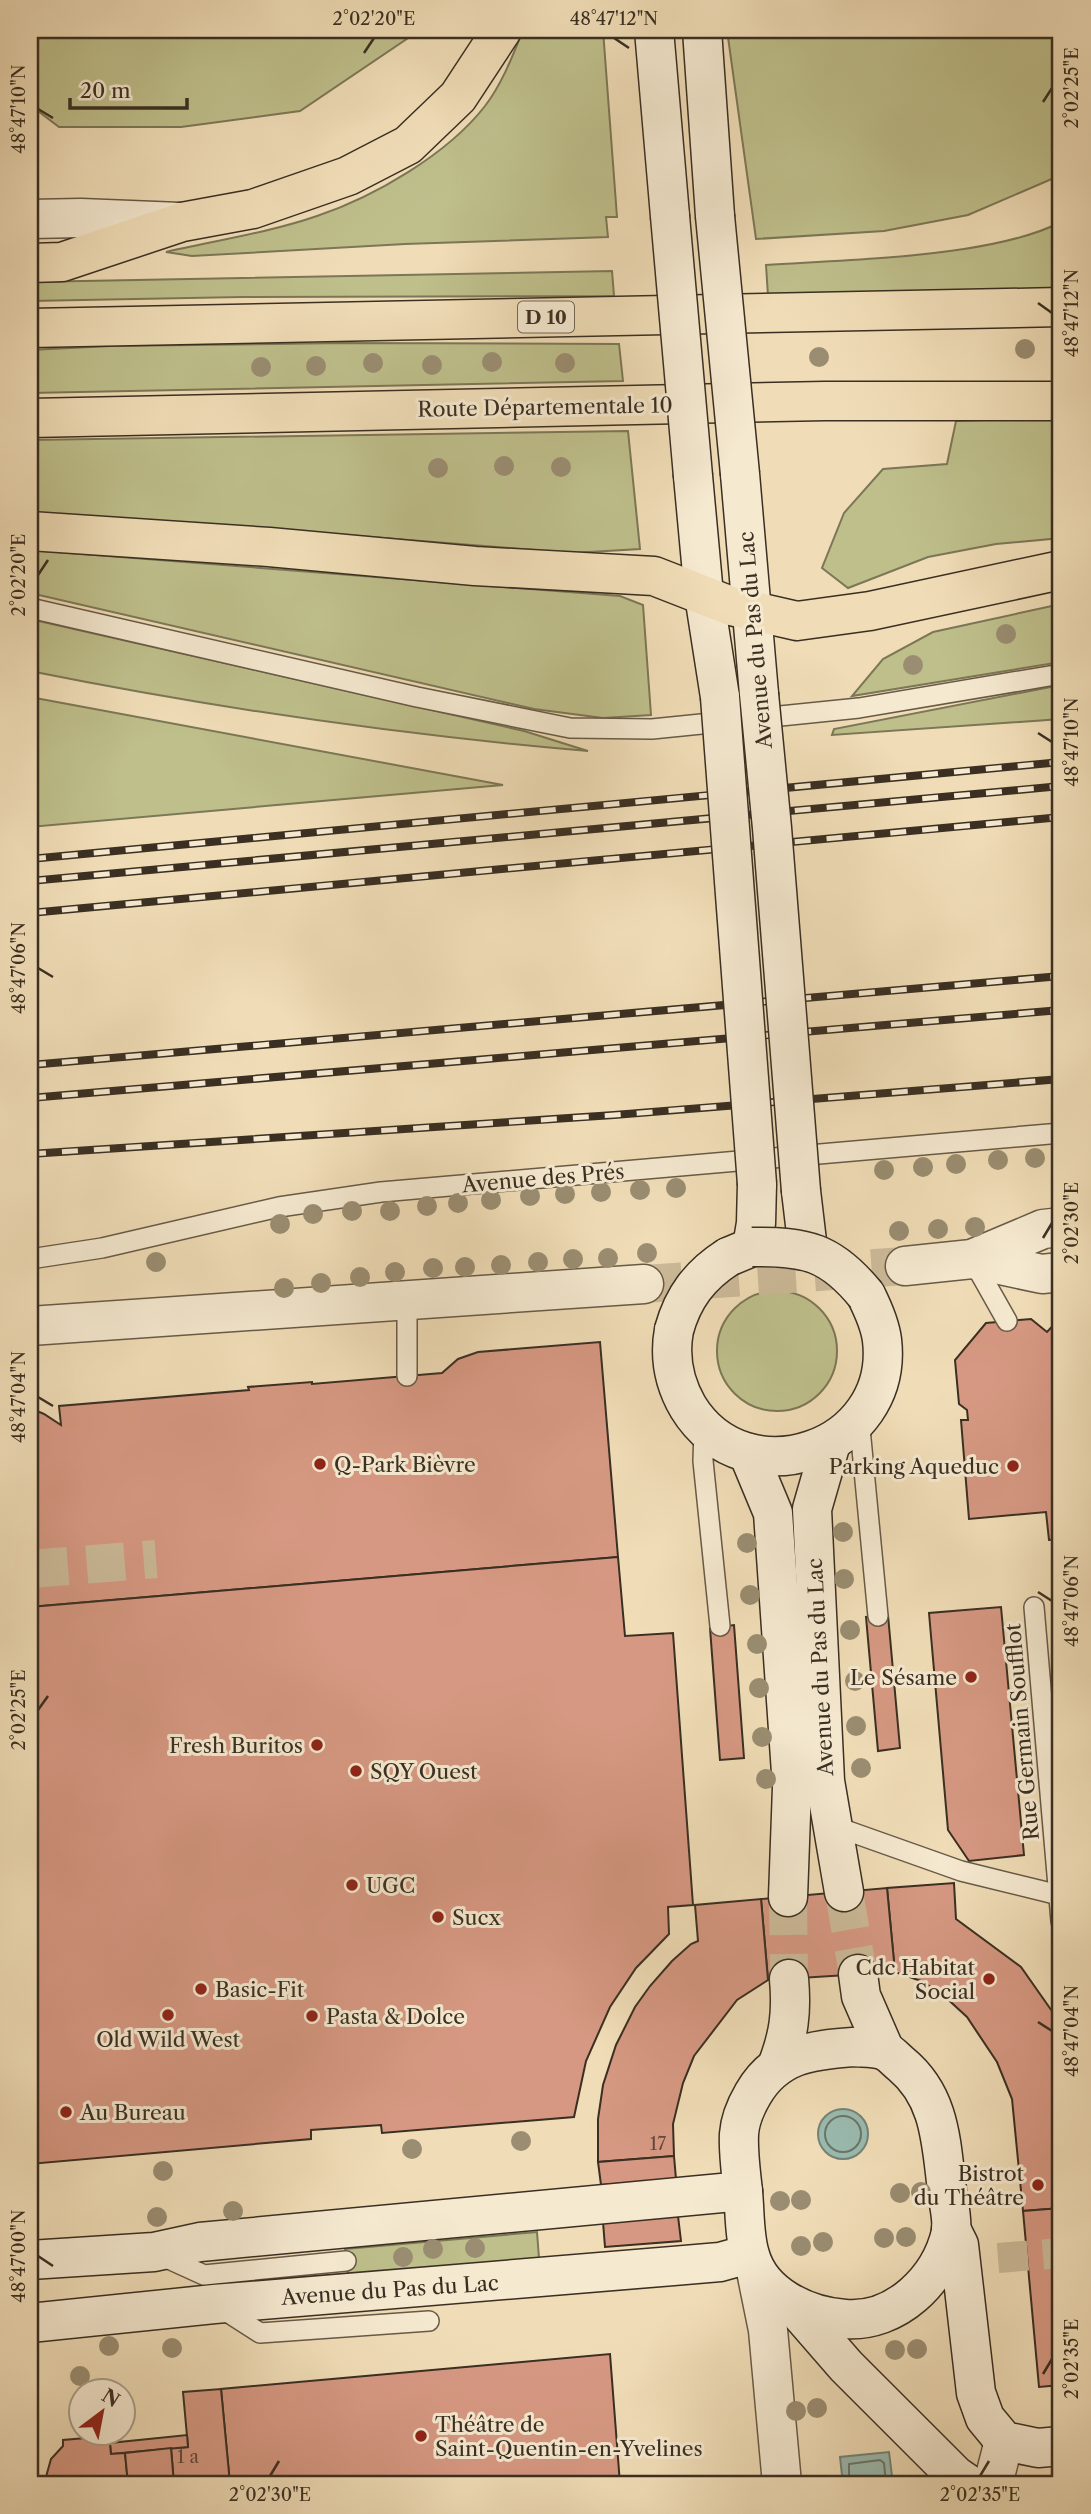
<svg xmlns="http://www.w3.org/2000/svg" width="1091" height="2514" font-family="'Libre Caslon Text',serif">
<rect width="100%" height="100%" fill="#f0ddb7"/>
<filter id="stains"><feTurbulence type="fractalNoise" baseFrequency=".00286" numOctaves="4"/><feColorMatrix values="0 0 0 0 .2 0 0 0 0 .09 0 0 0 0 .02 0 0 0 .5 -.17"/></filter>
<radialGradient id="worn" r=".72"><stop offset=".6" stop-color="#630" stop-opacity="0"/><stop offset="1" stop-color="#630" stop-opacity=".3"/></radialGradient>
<g fill="#bebf8b" stroke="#7c7756" stroke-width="2">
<polygon points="30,30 420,30 300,111 181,127 59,127 30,105"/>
<path d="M 523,30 L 603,30 L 617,217 L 606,217 L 608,237 L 405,244 L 192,256 L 166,252 C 214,241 271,232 317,216 C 374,197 448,154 485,106 C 502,84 513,55 523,30 Z"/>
<polygon points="727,30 1061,30 1061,175 968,215 884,231 756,239"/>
<path d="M 1061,222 L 1061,288 L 768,296 L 766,265 C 833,261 898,259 964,249 C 996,244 1032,237 1061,222 Z"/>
<polygon points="612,271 614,296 242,297 30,301 30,282"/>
<polygon points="344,343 619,344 623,381 30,393 30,350 110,346"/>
<polygon points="1061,417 1061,538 996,544 928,557 848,588 822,568 844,513 883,469 947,464 956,421"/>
<polygon points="628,431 640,549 572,553 207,524 30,516 30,440"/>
<polygon points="30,550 620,596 643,605 651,715 603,718 534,709 30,593"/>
<polygon points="1061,604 1061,662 852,696 883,659 933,632"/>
<path d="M 30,619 L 524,731 L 588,751 C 401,735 214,708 30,671 Z"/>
<polygon points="1061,685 1061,719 832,735 834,729"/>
<polygon points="30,697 503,785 30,827"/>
<circle cx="777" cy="1351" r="60"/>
<polygon points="537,2232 539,2258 348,2275 345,2249"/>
</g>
<g fill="#9abbb0" stroke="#748377" stroke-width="2">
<circle cx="843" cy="2134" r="25"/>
<polygon points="889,2452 893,2484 843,2484 840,2457"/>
</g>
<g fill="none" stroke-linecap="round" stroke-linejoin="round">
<g stroke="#6a7569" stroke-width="2">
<circle cx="843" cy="2134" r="18"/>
<polyline points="849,2484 849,2464 880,2460 884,2463 886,2484"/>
</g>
</g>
<g fill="#d69882" stroke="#3a2f22" stroke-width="2">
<rect x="30" y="119" width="7" height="7"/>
<polygon points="1061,1317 1061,1539 1049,1540 1046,1512 969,1519 961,1420 968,1420 967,1410 959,1404 955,1360 986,1323 1031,1319 1047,1332"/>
<polygon points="600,1342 618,1557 30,1607 30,1408 44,1414 61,1425 59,1406 249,1390 248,1387 312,1382 312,1384 442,1373 458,1359 478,1352"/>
<polygon points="618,1557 625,1636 673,1633 693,1905 668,1907 669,1934 636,1968 610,2007 586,2061 574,2117 382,2133 381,2125 311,2130 311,2139 30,2164 30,1607"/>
<polygon points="1001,1607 1024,1855 969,1861 948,1830 929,1613"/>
<polygon points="888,1615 900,1748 878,1751 866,1617"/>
<polygon points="734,1625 744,1758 720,1760 710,1628"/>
<polygon points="954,1883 956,1919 1021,1967 1061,2024 1061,2208 1023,2211 1012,2099 997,2062 967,2017 942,1994 921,1981 895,1972 887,1888"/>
<polygon points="887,1888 895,1972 768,1980 761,1899"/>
<polygon points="761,1899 768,1980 737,2000 694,2056 683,2083 673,2124 674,2156 598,2162 598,2119 603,2085 616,2045 635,2007 650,1986 672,1961 691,1944 698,1941 695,1905"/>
<polygon points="674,2156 676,2179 601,2185 598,2162"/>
<polygon points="1061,2208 1061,2385 1039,2387 1023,2211"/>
<polygon points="678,2216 681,2241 605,2247 603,2222"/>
<polygon points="610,2354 620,2484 230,2484 221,2389"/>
<polygon points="221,2389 230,2484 174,2484 171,2448 188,2447 183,2392"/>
<polygon points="187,2435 188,2447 111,2454 110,2443"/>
<polygon points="109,2436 111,2454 125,2453 128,2484 44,2484 51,2459 63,2446 63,2440"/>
<polygon points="171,2448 174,2484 128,2484 125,2453"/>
</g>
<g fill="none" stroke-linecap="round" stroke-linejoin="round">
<polyline stroke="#ccba99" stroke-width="30" stroke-dasharray="30 15" stroke-linecap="butt" points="998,2258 1061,2253"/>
<g stroke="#ccba99" stroke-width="38" stroke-dasharray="38 19" stroke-linecap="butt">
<polyline points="644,1284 905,1266"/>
<polyline points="30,1569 156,1559"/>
</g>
<g stroke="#ccba99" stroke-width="38" stroke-dasharray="38 19" stroke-linecap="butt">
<polyline points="844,1892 858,1974"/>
<polyline points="788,1897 789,1979"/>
</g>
<g stroke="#685a47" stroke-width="22">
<g id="service">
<polyline points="30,608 417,697 570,728 652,729 859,708 1061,674"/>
<polyline points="30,1259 102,1248 279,1207 381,1192 1061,1133"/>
<polyline points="972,1259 1007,1321"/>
<polyline points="407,1301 407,1376"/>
<polyline points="859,1418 878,1616"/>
<polyline points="704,1429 703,1461 720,1626"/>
<polyline points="1034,1607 1061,1921"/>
<polyline points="834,1826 961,1871 1059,1895"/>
<polyline points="160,2255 204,2275 346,2261"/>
<polyline points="221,2308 260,2333 429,2321"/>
</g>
</g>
<g stroke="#685a47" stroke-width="41">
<g id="minor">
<polyline points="30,219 81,218 180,222"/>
<polyline points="972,1259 1042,1274 1061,1272"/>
<polyline points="905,1266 972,1259 1043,1229 1061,1227"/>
<polyline points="30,1326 644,1284"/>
<polyline points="756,2271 768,2330 782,2484"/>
<polyline points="993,2484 1004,2441"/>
</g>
</g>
<g stroke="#3a2f22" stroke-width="41">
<g id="secondary">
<polyline points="654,30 670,216"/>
<polyline points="702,30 715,216"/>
<polyline points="740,474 759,694"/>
<polyline points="693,476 704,595 720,697"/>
<polyline points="801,1191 808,1250"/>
<polyline points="728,1257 752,1247 756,1223 757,1184"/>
<path d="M 674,1330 C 669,1357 674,1383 688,1407 C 746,1501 895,1450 882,1340 C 880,1324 873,1309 866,1295"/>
<polyline points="831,1443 812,1509 825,1781 844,1892"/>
<polyline points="748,1453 773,1513 792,1787 788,1897"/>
<polyline points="858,1974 861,1996 885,2051"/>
<path d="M 853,2047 C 862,2048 876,2047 885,2051 C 890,2053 896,2060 901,2064 C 941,2097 941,2143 947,2190 C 948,2202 953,2219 951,2232 C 940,2280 896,2323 845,2319 C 806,2316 761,2295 750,2255 C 744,2236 745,2212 743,2192 C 741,2172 738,2153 739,2134 C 740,2119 746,2106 753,2094 C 776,2054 811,2050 853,2047 Z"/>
<path d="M 777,2066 C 789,2035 792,2012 789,1979"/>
<polyline points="951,2229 959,2245 976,2393 985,2418 1004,2441 1038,2448 1061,2446"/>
<polyline points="30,2260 154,2252 200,2242 743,2191"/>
<polyline points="793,2305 846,2366 955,2475 968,2484"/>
<polyline points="30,2323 214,2304 673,2266 720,2262 749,2254"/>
</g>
</g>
<g stroke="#3a2f22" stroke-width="41">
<g id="primary">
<polyline points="30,263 62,262 182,222 253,209 348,176 408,145 458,97 502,30"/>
<polyline points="30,328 1061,307"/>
<polyline points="30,418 825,401 1061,401"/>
<polyline points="30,531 269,547 475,566 654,576 731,606 797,621 870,611 1061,570"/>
</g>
</g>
<use href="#service" stroke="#f5e9d0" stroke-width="19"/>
<use href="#minor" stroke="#f5e9d0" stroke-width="38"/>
<use href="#secondary" stroke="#f5e9d0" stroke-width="38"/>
<use href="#primary" stroke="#f0ddb7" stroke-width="38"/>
<g stroke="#3a2f22" stroke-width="8">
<g id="rail">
<polyline points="30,859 1061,762"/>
<polyline points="30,881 1061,786"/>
<polyline points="30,913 1061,817"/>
<polyline points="30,1065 1061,976"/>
<polyline points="30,1098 1061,1010"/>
<polyline points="30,1154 614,1115 1061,1079"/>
</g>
</g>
<use href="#rail" stroke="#f5e9d0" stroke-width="5" stroke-dasharray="16" stroke-linecap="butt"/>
<g stroke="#3a2f22" stroke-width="41" stroke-linecap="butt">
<g id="secondary-bridge">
<polyline points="670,216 693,476"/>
<polyline points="715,216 740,474"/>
<polyline points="759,694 772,828 801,1191"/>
<polyline points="720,697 757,1184"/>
<path d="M 752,1247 C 806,1246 831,1252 866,1295"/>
<path d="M 674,1330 C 683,1297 700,1275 728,1257"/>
</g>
</g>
<use href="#secondary-bridge" stroke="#f5e9d0" stroke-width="38"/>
</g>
<g fill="#9a8d71">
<circle cx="1025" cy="349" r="10"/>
<circle cx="819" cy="357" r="10"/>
<circle cx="492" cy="362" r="10"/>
<circle cx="373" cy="363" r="10"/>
<circle cx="565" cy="363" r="10"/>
<circle cx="432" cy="365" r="10"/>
<circle cx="316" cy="366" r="10"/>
<circle cx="261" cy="367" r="10"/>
<circle cx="504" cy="466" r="10"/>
<circle cx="561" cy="467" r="10"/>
<circle cx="438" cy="468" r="10"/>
<circle cx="1006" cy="634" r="10"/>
<circle cx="913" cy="665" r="10"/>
<circle cx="1035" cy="1158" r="10"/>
<circle cx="998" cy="1160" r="10"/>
<circle cx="956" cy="1164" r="10"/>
<circle cx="923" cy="1167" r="10"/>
<circle cx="884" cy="1170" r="10"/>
<circle cx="676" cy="1188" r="10"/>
<circle cx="640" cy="1190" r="10"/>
<circle cx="601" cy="1192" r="10"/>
<circle cx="565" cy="1194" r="10"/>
<circle cx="530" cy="1196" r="10"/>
<circle cx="491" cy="1200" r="10"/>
<circle cx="458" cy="1203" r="10"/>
<circle cx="427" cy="1206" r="10"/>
<circle cx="352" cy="1211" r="10"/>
<circle cx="390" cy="1211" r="10"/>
<circle cx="313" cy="1214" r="10"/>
<circle cx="280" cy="1224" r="10"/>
<circle cx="975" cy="1227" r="10"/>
<circle cx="938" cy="1229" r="10"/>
<circle cx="899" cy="1231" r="10"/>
<circle cx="647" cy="1253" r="10"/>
<circle cx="608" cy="1258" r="10"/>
<circle cx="573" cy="1259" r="10"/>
<circle cx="156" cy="1262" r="10"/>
<circle cx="538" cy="1262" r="10"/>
<circle cx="501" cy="1265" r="10"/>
<circle cx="465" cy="1267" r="10"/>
<circle cx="433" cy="1268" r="10"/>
<circle cx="395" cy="1272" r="10"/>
<circle cx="360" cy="1277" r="10"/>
<circle cx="321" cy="1283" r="10"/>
<circle cx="284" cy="1288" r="10"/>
<circle cx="843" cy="1532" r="10"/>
<circle cx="747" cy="1543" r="10"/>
<circle cx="844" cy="1579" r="10"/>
<circle cx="750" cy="1595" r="10"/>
<circle cx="850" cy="1630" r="10"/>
<circle cx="757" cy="1644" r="10"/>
<circle cx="855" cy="1681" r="10"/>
<circle cx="759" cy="1688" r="10"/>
<circle cx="856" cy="1726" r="10"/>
<circle cx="762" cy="1737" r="10"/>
<circle cx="861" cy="1768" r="10"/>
<circle cx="766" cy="1779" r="10"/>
<circle cx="521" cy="2141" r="10"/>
<circle cx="412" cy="2149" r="10"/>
<circle cx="163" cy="2171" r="10"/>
<circle cx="921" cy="2192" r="10"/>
<circle cx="900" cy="2193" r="10"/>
<circle cx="801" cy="2200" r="10"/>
<circle cx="780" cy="2201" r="10"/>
<circle cx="233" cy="2211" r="10"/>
<circle cx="157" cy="2217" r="10"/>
<circle cx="906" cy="2237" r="10"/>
<circle cx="884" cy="2238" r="10"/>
<circle cx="823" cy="2242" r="10"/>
<circle cx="801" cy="2246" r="10"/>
<circle cx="475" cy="2248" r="10"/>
<circle cx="433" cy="2249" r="10"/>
<circle cx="403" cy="2257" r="10"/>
<circle cx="109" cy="2346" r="10"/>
<circle cx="172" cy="2348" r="10"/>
<circle cx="917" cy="2349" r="10"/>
<circle cx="895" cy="2350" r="10"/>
<circle cx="80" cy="2376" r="10"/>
<circle cx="817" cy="2408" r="10"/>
<circle cx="796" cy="2411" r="10"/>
</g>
<path fill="none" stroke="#3a2f22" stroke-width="2.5" d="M 614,38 L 629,48M 364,53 L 374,38M 1043,102 L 1052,88M 38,109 L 53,118M 1038,303 L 1052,313M 38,575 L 48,560M 1038,733 L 1052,742M 38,968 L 53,977M 1043,1238 L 1052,1223M 38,1397 L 53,1406M 1038,1592 L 1052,1601M 38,1710 L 48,1696M 1038,2022 L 1052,2031M 38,2256 L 53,2266M 1043,2374 L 1052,2359M 270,2476 L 279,2461M 980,2476 L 989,2461"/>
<g fill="#8f2418" stroke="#f5e9d0" stroke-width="2.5">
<circle cx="320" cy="1464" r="7"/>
<circle cx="1013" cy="1466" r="7"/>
<circle cx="971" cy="1677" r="7"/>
<circle cx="317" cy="1745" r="7"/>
<circle cx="356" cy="1771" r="7"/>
<circle cx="352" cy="1885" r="7"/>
<circle cx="438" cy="1917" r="7"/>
<circle cx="989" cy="1979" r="7"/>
<circle cx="201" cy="1989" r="7"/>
<circle cx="168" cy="2015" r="7"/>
<circle cx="312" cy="2016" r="7"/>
<circle cx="66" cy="2112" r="7"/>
<circle cx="1038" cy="2185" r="7"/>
<circle cx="421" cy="2436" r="7"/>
</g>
<g text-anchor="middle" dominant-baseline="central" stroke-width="6" stroke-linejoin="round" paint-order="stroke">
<g font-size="18" fill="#61493a">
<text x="658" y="2144">17</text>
<text x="188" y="2457">1 a</text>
</g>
<rect fill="#f5e9d0" stroke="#726756" stroke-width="2" x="518" y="301.5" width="56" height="31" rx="5"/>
<g font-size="19" font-weight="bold" fill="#3a2f22">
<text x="546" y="317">D 10</text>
</g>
<g font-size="21" fill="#3a2f22" stroke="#f5e9d0">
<text transform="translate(545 407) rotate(-1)">Route Départementale 10</text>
<text transform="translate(755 640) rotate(-95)">Avenue du Pas du Lac</text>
<text transform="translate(543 1178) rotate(-5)">Avenue des Prés</text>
<text transform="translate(820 1667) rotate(-93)">Avenue du Pas du Lac</text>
<text transform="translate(1022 1732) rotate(-95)">Rue Germain Soufflot</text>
<text transform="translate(390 2290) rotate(-4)">Avenue du Pas du Lac</text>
</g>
<g font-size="21" fill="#3a2f22" stroke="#f5e9d0" text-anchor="start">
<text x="334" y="1464">Q-Park Bièvre</text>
<text x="999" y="1466" text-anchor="end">Parking Aqueduc</text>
<text x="957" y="1677" text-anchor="end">Le Sésame</text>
<text x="303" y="1745" text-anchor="end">Fresh Buritos</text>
<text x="370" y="1771">SQY Ouest</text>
<text x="366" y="1885">UGC</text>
<text x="452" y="1917">Sucx</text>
<text x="975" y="1967" text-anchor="end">Cdc Habitat<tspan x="975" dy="24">Social</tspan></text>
<text x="215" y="1989">Basic-Fit</text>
<text x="326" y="2016">Pasta &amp; Dolce</text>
<text x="168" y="2039" text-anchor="middle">Old Wild West</text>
<text x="80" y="2112">Au Bureau</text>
<text x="1024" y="2173" text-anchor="end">Bistrot<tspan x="1024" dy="24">du Théâtre</tspan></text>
<text x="435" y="2424">Théâtre de<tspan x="435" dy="24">Saint-Quentin-en-Yvelines</tspan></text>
</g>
</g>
<rect width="1091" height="2514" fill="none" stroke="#f0ddb7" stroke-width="77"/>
<g transform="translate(102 2412) rotate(32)"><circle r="33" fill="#f5e9d0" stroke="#aa9f8a" stroke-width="2"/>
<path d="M0-5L12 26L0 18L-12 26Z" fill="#8f2418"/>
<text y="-10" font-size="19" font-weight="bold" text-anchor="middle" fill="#3a2f22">N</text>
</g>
<path d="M70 98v10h117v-10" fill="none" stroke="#3a2f22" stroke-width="3.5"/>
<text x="80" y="98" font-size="21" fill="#3a2f22" stroke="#f5e9d0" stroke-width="5" paint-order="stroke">20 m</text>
<rect x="38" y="38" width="1014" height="2438" fill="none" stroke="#3a2f22" stroke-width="2.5"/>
<g font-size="18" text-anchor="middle" fill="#3a2f22">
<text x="374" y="25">2°02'20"E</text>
<text x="614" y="25">48°47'12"N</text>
<text transform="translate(1072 88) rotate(-90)" y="6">2°02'25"E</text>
<text transform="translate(19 109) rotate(-90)" y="6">48°47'10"N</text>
<text transform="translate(1072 313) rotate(-90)" y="6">48°47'12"N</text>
<text transform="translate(19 575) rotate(-90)" y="6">2°02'20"E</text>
<text transform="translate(1072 742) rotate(-90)" y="6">48°47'10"N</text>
<text transform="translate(19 968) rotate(-90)" y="6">48°47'06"N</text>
<text transform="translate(1072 1223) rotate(-90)" y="6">2°02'30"E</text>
<text transform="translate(19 1397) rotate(-90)" y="6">48°47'04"N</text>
<text transform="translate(1072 1601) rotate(-90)" y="6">48°47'06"N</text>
<text transform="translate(19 1710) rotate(-90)" y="6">2°02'25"E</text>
<text transform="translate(1072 2031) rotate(-90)" y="6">48°47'04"N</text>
<text transform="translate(19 2256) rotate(-90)" y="6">48°47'00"N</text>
<text transform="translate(1072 2359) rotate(-90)" y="6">2°02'35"E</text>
<text x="270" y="2501">2°02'30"E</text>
<text x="980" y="2501">2°02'35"E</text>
</g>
<rect width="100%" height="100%" filter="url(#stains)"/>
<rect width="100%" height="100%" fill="url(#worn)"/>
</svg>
